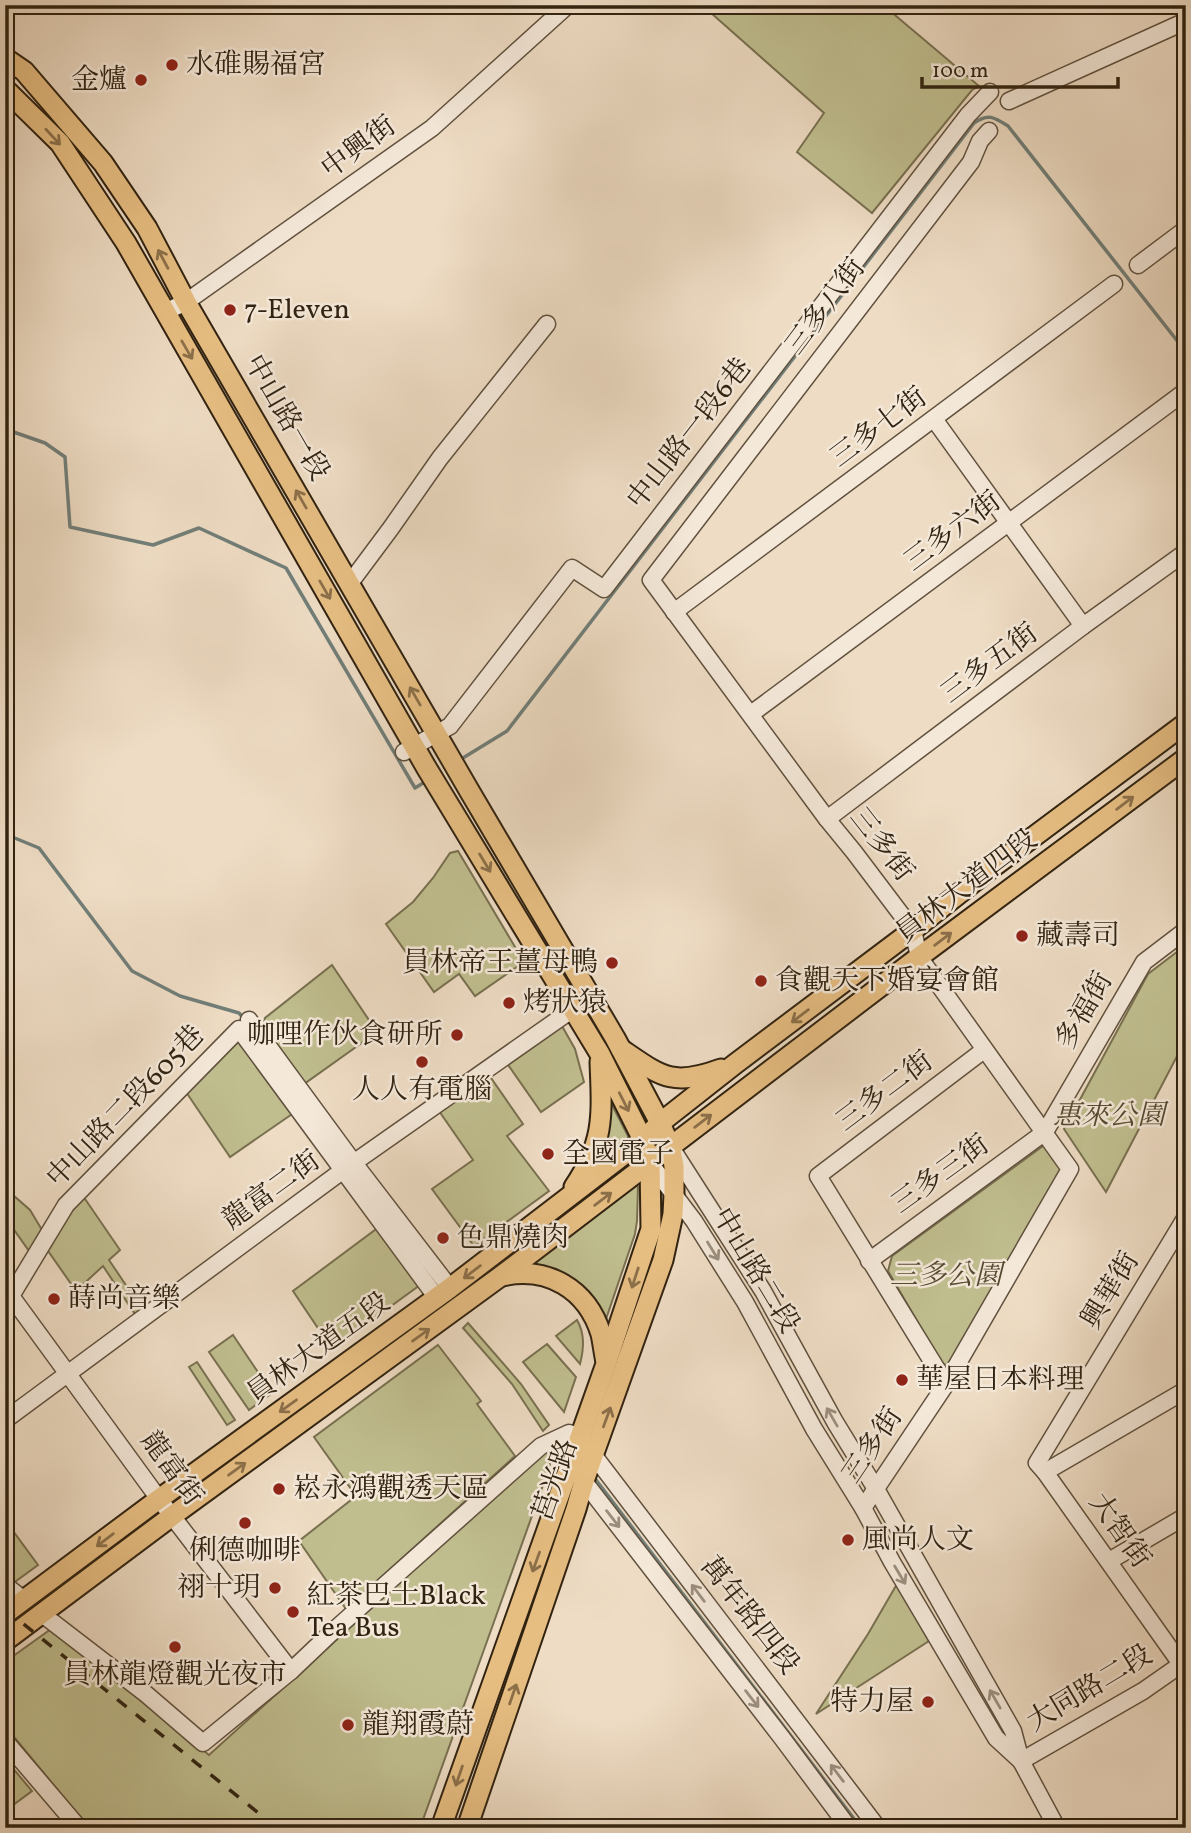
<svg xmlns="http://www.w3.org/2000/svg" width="1191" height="1833" font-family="Vollkorn,'Noto Serif TC',serif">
<rect width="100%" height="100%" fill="#eedcc4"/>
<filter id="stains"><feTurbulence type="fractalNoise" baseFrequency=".00286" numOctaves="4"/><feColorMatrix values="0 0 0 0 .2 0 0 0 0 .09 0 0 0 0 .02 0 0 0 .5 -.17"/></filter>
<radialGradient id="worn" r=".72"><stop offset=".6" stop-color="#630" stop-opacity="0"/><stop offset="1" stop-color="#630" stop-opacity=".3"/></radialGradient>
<g fill="#c0be8f" stroke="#787050" stroke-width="2">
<polygon points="702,5 883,5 979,86 972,90 872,213 797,152 824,113"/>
<polygon points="458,851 524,962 475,996 459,974 434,992 386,924 413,902 433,878 450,853"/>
<polygon points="1186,945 1186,1039 1106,1192 1064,1129 1148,974"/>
<polygon points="332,965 377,1032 304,1084 265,1031 262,1024 265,1018"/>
<polygon points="562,1026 575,1049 584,1082 541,1112 506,1062"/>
<polygon points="236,1042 246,1044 295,1112 230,1157 184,1089"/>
<polygon points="489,1075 523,1124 507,1136 549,1191 474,1246 432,1189 473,1160 439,1111"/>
<polygon points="610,1101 629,1138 628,1140 599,1164"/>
<polygon points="1049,1145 1064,1166 955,1356 947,1365 942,1364 888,1271 892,1256 1043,1146"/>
<polygon points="614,1174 615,1176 542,1234 192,1493 191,1490 221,1468 253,1441"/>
<polygon points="635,1185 638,1187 637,1221 635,1234 605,1322 527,1266 561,1243"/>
<polygon points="5,1188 30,1210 42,1230 29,1251 12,1227 5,1232"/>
<polygon points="83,1196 120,1250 109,1260 142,1309 135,1314 103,1266 76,1291 46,1248 68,1213"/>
<polygon points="379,1227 420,1285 332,1349 293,1291"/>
<path d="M 577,1320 C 585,1334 584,1348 580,1364 L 556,1336 Z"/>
<polygon points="468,1323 521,1384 549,1425 543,1431 512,1384 463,1328"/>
<polygon points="233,1335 272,1393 249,1410 209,1352"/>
<polygon points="547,1344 576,1377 564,1412 523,1362"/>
<polygon points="438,1345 481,1401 477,1404 515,1456 346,1609 299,1541 356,1496 314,1437"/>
<polygon points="197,1362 235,1420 227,1425 189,1367"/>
<polygon points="554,1443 554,1450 547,1474 420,1828 89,1828 5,1726 5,1662 51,1629 209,1755"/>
<polygon points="5,1520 38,1565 12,1584 5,1579"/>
<polygon points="897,1584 929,1641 816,1714 868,1634"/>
<polygon points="11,1766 32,1791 5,1811 5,1771"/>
</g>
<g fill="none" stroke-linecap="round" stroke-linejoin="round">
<g stroke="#717e78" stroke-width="3.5">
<polyline points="5,429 45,443 65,457 70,527 153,545 199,528 286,568 415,788 428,780"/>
<path d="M 458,761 L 507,731 L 974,123 C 988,113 994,117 1008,126 L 1186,352"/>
<polyline points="5,834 39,848 132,971 180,996 239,1013 245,1020"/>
<polyline points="593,1476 861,1828"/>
</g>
<g stroke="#60513e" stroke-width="19">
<g id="minor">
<polyline points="1009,101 1186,21"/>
<polyline points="1138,265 1186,229"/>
<polyline points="165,312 186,302 432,128 568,5"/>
<polyline points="934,419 1083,626"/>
<polyline points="350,583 391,528 440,458 547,324"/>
<polyline points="674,612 1114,284"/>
<polyline points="751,714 1186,391"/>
<polyline points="404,752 450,726 572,568 604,589 968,115 990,92"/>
<polyline points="827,819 1083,626 1186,552"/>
<polyline points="249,1020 354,1163 450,1288"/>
<polyline points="672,1149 763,1291 835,1422 876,1489 1013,1731 1021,1761 1057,1828"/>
<polyline points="650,1163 694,1221 745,1302 814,1429 863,1508 892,1562 996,1738 1021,1761"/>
<polyline points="869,1261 1045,1132 1144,962 1186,930"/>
<polyline points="946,1384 818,1176 984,1050"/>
<polyline points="5,1420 342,1171 573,1009"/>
<polyline points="1045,1472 1186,1390"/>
<polyline points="579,1475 782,1738 849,1828"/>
<polyline points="863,1508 946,1384 1070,1169 919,957 913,930 854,852 827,819 651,580 971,162 980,141 989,131"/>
<polyline points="1109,1561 1186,1516"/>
<polyline points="5,1585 24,1600"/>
<polyline points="42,1614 146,1694 203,1743 291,1671 331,1633 541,1446 569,1433 579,1436 878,1828"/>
<polyline points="1181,1664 1045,1472 1037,1463 1186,1217"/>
<polyline points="291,1671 159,1499 11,1296 66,1205 239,1029 437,1298"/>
<polyline points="5,1741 79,1828"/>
<polyline points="1021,1761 1143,1691 1186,1661"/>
</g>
</g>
<g stroke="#312311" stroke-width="23">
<g id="major">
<polyline points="5,58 24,71 103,163 147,228 186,302 470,792 615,1038 660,1123 670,1146 674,1166 674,1194 673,1214 663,1260 584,1481 576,1509 467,1828"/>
<polyline points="5,89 60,143 126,243 426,767 600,1054 643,1140 650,1163 651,1229 606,1364 441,1828"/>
<path d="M 621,1049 C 662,1077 672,1087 721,1069"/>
<path d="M 574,1187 C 605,1141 602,1115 600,1062"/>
<path d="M 502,1276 C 548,1266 587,1289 601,1334 C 603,1343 604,1353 606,1362"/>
<polyline points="5,1614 159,1499 450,1288 643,1140 660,1123 735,1064 913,930 989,870 1186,723"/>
<polyline points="5,1641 172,1516 501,1276 919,957 1186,758"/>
</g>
</g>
<use href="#minor" stroke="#f4e8d9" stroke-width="16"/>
<use href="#major" stroke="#e7be82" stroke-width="19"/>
<polyline stroke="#312311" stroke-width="3.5" stroke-dasharray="12 12" stroke-linecap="butt" points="5,1609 277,1828"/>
</g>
<defs><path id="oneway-shaft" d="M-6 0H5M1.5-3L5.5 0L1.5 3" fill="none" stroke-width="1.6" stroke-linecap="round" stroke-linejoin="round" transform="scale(1.75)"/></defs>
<g stroke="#8c704a">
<use href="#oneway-shaft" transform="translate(53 137) rotate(47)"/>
<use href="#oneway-shaft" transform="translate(163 259) rotate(-118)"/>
<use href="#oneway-shaft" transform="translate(187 350) rotate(60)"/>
<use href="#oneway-shaft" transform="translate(301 499) rotate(-120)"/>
<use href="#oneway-shaft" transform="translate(325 590) rotate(60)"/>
<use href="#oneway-shaft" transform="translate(415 696) rotate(-120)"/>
<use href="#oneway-shaft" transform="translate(1125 803) rotate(-37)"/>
<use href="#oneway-shaft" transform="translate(485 863) rotate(59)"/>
<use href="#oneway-shaft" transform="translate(943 939) rotate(-37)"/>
<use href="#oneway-shaft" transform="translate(800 1016) rotate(143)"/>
<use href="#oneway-shaft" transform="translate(624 1102) rotate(63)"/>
<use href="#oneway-shaft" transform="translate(703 1121) rotate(-37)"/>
<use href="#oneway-shaft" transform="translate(603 1199) rotate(-37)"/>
<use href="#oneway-shaft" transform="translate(472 1272) rotate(143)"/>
<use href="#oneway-shaft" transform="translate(635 1278) rotate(108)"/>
<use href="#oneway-shaft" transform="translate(421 1335) rotate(-36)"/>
<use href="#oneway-shaft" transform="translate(288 1406) rotate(144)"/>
<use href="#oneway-shaft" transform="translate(607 1417) rotate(-70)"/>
<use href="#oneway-shaft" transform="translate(237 1469) rotate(-36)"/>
<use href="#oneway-shaft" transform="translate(105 1540) rotate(143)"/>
<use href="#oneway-shaft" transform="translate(536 1562) rotate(110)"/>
<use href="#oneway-shaft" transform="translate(513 1694) rotate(-71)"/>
<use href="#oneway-shaft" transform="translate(459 1776) rotate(109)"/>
</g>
<g stroke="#9c8f7f">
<use href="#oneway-shaft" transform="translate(713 1251) rotate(58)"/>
<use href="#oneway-shaft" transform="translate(832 1417) rotate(-120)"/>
<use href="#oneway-shaft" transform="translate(613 1519) rotate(52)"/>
<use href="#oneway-shaft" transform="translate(900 1575) rotate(59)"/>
<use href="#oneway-shaft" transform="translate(698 1593) rotate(-127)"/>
<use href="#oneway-shaft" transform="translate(752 1699) rotate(52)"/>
<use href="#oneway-shaft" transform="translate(995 1699) rotate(-120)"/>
<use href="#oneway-shaft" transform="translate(837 1773) rotate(-127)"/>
</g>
<g fill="#8f2418" stroke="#f4e8d9" stroke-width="2.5">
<circle cx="172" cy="65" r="7"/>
<circle cx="141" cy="80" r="7"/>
<circle cx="230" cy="310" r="7"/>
<circle cx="1022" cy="936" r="7"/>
<circle cx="612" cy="963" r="7"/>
<circle cx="761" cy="981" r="7"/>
<circle cx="509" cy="1003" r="7"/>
<circle cx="457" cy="1035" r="7"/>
<circle cx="422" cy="1062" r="7"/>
<circle cx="548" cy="1154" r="7"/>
<circle cx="443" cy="1238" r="7"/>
<circle cx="54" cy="1299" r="7"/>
<circle cx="902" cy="1380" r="7"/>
<circle cx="279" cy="1489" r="7"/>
<circle cx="245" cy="1523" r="7"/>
<circle cx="848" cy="1540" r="7"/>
<circle cx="275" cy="1588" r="7"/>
<circle cx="293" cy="1612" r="7"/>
<circle cx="175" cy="1647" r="7"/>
<circle cx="928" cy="1702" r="7"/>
<circle cx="348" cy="1725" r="7"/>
</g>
<g text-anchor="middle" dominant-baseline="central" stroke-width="5" stroke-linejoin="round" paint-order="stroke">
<g font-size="28" fill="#312311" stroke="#f4e8d9" text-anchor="start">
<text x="186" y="65">水碓賜福宮</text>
<text x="127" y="80" text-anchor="end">金爐</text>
<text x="244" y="310">7-Eleven</text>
<text x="1036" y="936">藏壽司</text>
<text x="598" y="963" text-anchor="end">員林帝王薑母鴨</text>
<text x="775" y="981">食觀天下婚宴會館</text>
<text x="523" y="1003">烤狀猿</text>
<text x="443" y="1035" text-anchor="end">咖哩作伙食研所</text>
<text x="422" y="1090" text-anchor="middle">人人有電腦</text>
<text x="562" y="1154">全國電子</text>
<text x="457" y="1238">色鼎燒肉</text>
<text x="68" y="1299">蒔尚音樂</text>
<text x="916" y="1380">華屋日本料理</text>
<text x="293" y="1489">崧永鴻觀透天區</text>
<text x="862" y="1540">風尚人文</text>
<text x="245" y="1551" text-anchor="middle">俐德咖啡</text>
<text x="261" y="1588" text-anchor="end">祤十玥</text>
<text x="307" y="1596">紅茶巴士Black<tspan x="307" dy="32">Tea Bus</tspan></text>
<text x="175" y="1675" text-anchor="middle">員林龍燈觀光夜市</text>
<text x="914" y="1702" text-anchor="end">特力屋</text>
<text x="362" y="1725">龍翔霞蔚</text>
</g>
<g font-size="28" fill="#312311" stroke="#f4e8d9">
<text transform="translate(359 148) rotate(-36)">中興街</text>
<text transform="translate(826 307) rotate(-53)">三多八街</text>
<text transform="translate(286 418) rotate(60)">中山路一段</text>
<text transform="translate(879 428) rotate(-37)">三多七街</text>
<text transform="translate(690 434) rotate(-52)">中山路一段6巷</text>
<text transform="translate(953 532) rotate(-37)">三多六街</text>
<text transform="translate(990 664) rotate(-37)">三多五街</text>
<text transform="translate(881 845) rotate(52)">三多街</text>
<text transform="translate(967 887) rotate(-37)">員林大道四段</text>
<text transform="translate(1085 1011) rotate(-60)">多福街</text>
<text transform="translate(885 1092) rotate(-37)">三多二街</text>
<text transform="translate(126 1107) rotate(-46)">中山路二段605巷</text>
<text transform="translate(941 1175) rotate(-36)">三多三街</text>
<text transform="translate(272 1191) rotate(-36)">龍富二街</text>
<text transform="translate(755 1271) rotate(59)">中山路二段</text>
<text transform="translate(1111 1291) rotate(-59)">興華街</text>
<text transform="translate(319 1349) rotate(-36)">員林大道五段</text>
<text transform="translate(873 1446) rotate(-56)">三多街</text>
<text transform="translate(171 1469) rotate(54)">龍富街</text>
<text transform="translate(556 1480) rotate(-71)">莒光路</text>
<text transform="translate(1119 1531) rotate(55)">大智街</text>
<text transform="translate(749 1616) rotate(52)">萬年路四段</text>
<text transform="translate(1090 1689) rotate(-31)">大同路二段</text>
</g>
<g font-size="28" font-style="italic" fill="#554a30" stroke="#f4e8d9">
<text x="1109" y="1116">惠來公園</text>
<text x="946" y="1276">三多公園</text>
</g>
</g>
<rect width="1191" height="1833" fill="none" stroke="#eedcc4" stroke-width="28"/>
<rect x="7" y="7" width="1177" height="1819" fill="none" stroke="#312311" stroke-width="3.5"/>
<rect x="14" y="14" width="1163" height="1805" fill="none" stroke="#312311" stroke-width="2"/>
<path d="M922 77v10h196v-10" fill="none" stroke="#312311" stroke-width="3.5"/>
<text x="932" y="77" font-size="21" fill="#312311" stroke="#f4e8d9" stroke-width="5" paint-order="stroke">100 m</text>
<rect width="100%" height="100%" filter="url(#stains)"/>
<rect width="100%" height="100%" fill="url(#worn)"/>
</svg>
